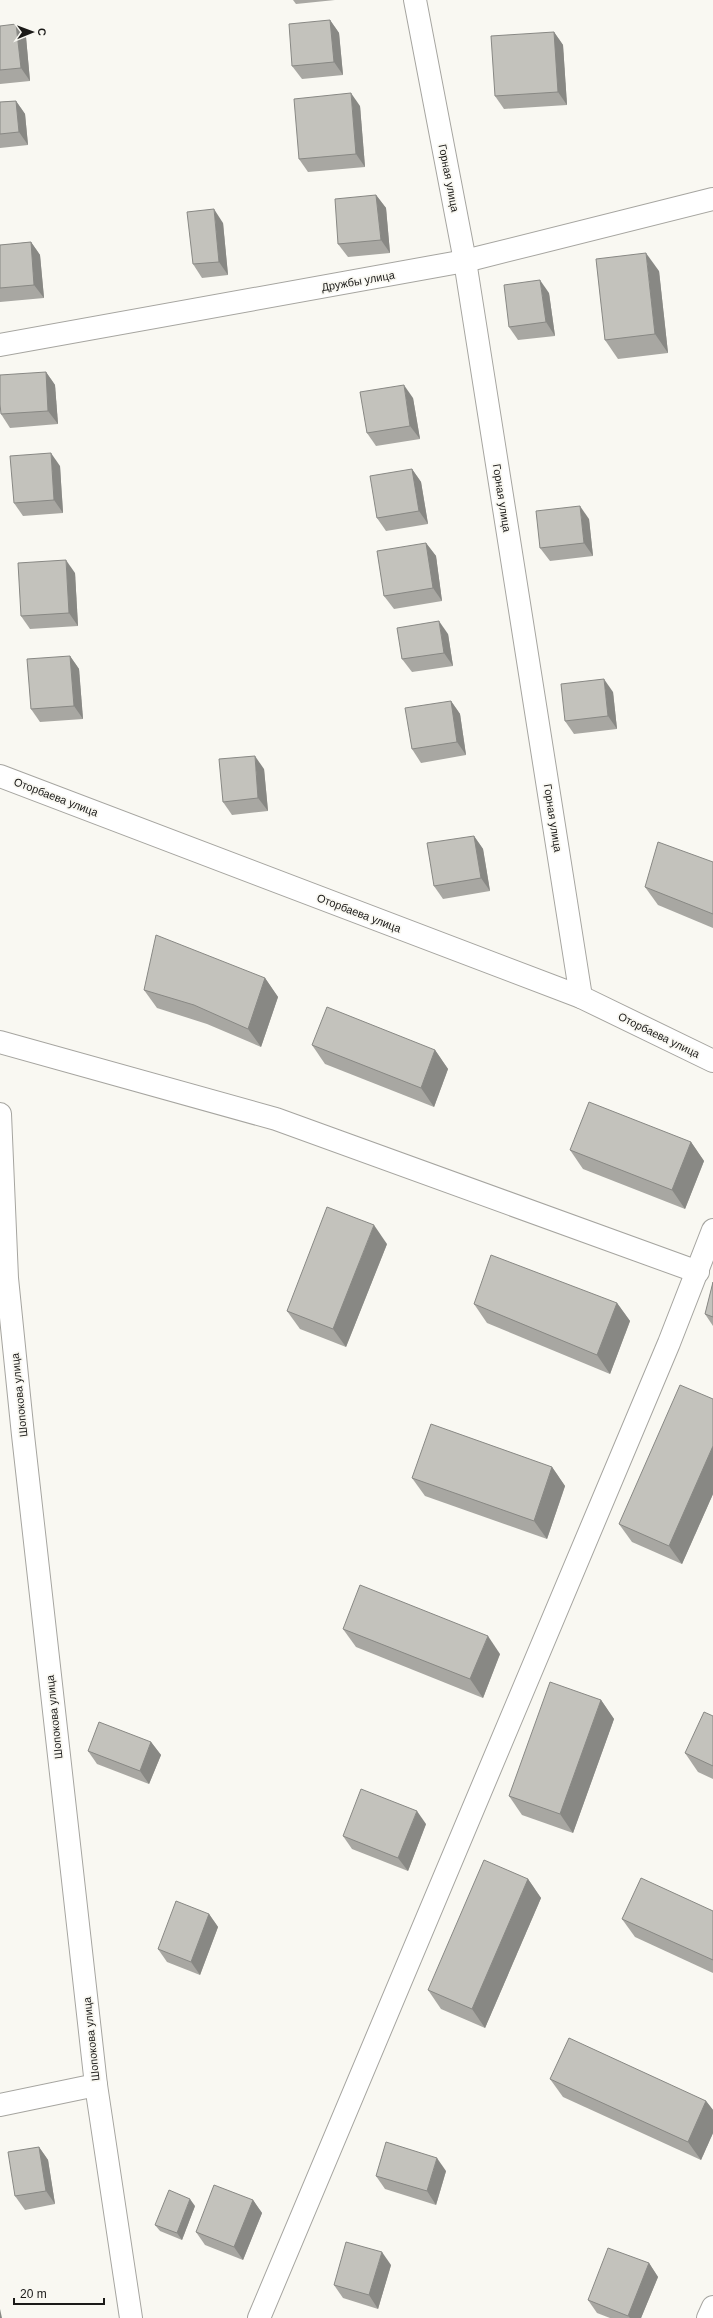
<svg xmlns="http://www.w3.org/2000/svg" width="713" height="2318" font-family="Helvetica,sans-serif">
<rect width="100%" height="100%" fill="#f9f8f2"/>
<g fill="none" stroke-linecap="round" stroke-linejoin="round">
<g stroke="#a6a5a0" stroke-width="24">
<g id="minor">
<polyline points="415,0 465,261 581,997"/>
<polyline points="0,345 465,261 713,199"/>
<polyline points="0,776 581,997 713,1061"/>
<polyline points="0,1042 276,1119 698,1272"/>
<polyline points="0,1114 7,1278 23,1435 96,2085 131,2318"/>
<polyline points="0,2105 96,2085"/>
<polyline points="259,2318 669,1343 713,1230"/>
<polyline points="708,2318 713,2307"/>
</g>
</g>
<use href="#minor" stroke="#fff" stroke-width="22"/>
</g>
<g fill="#a8a7a2">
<polygon points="293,0 335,0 296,4"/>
<polygon points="330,20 339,33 343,75 302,79 292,66"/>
<polygon points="0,26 26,37 30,81 0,84"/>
<polygon points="554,32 563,45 567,105 504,109 495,96"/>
<polygon points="16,101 25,114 28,145 0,148 0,102"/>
<polygon points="360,106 365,167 308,172 299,159"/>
<polygon points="376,195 386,208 390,253 348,257 338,244"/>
<polygon points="223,223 228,275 202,278 193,264"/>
<polygon points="31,242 40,255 44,298 0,302 0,245"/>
<polygon points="659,271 668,353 618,359 605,340"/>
<polygon points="549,293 555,336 518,340 509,327"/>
<polygon points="46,372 55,385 58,424 10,428 1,414"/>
<polygon points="413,398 420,439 376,446 367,433"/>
<polygon points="60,466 63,513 23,516 14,503"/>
<polygon points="412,469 421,482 428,524 386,531 377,518"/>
<polygon points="589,519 593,556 550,561 540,548"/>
<polygon points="426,543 436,556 442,601 394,609 384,596"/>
<polygon points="75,573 78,626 30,629 21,616"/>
<polygon points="448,634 453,666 412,672 402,659"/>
<polygon points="70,656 79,669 83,719 40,722 31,709"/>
<polygon points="613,692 617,729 574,734 565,721"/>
<polygon points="451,701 460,714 466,755 421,763 412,749"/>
<polygon points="264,769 268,811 232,815 223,802"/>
<polygon points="474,836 483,849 490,891 443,899 434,886"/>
<polygon points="713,862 713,928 658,905 645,887"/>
<polygon points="265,978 278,997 261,1047 207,1024 157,1008 144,990"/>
<polygon points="312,1045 435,1050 448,1069 434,1107 325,1064"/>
<polygon points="691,1142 704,1161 685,1209 583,1169 570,1150"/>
<polygon points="387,1244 346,1347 300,1329 287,1311"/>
<polygon points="713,1282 713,1326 705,1314"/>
<polygon points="617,1303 630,1321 610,1374 487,1323 474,1304"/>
<polygon points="713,1399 713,1494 682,1564 632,1542 619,1524"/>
<polygon points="552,1467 565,1486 547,1539 425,1496 412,1478"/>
<polygon points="343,1629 500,1654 483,1698 356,1647"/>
<polygon points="601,1700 614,1719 573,1833 522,1815 509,1796"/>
<polygon points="713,1716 713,1779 698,1772 685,1753"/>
<polygon points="151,1742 161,1755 149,1784 97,1764 88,1751"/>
<polygon points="426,1824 408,1871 352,1849 343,1836"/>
<polygon points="528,1879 541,1898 485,2028 441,2009 428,1990"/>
<polygon points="713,1911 713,1973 635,1937 622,1919"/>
<polygon points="209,1914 218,1927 200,1975 167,1962 158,1949"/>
<polygon points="550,2079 706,2101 713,2110 713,2133 701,2160 563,2097"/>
<polygon points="39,2147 48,2160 55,2204 25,2210 15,2196"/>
<polygon points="446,2171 436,2205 385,2189 376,2176"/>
<polygon points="253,2200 262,2213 243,2260 205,2245 196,2232"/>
<polygon points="195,2206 182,2240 160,2231 155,2225"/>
<polygon points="649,2263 658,2277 641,2318 610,2318 597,2313 588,2300"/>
<polygon points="391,2265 378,2309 343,2298 334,2285"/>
</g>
<g fill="#888884">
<polygon points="330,20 339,33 343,75 334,62"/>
<polygon points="16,24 26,37 30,81 21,68"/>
<polygon points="554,32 563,45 567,105 558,92"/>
<polygon points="351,93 360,106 365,167 356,154"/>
<polygon points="16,101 25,114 28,145 19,132"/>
<polygon points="376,195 386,208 390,253 381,240"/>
<polygon points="214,209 223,223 228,275 219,262"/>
<polygon points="31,242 40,255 44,298 34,285"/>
<polygon points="646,253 659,271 668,353 655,334"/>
<polygon points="540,280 549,293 555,336 546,322"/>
<polygon points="46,372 55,385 58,424 48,411"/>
<polygon points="404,385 413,398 420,439 410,426"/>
<polygon points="51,453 60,466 63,513 54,500"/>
<polygon points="412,469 421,482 428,524 419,511"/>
<polygon points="580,506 589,519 593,556 584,543"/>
<polygon points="426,543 436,556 442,601 433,588"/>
<polygon points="66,560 75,573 78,626 69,613"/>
<polygon points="439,621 448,634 453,666 444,653"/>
<polygon points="70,656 79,669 83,719 74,706"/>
<polygon points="604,679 613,692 617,729 608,716"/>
<polygon points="451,701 460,714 466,755 457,742"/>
<polygon points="255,756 264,769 268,811 258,798"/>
<polygon points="474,836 483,849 490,891 481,878"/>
<polygon points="265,978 278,997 261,1047 248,1029"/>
<polygon points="435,1050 448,1069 434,1107 421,1088"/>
<polygon points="691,1142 704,1161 685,1209 672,1190"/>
<polygon points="374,1225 387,1244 346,1347 333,1329"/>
<polygon points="617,1303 630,1321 610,1374 597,1355"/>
<polygon points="713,1446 713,1494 682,1564 669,1546"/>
<polygon points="552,1467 565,1486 547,1539 534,1521"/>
<polygon points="488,1636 500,1654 483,1698 470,1679"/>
<polygon points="601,1700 614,1719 573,1833 560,1814"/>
<polygon points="151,1742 161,1755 149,1784 140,1771"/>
<polygon points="417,1811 426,1824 408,1871 398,1858"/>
<polygon points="528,1879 541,1898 485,2028 472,2009"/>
<polygon points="209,1914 218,1927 200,1975 191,1962"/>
<polygon points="706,2101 713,2110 713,2133 701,2160 688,2142"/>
<polygon points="39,2147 48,2160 55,2204 46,2191"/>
<polygon points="437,2158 446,2171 436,2205 427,2191"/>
<polygon points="190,2199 195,2206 182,2240 177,2233"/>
<polygon points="253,2200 262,2213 243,2260 234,2247"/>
<polygon points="382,2252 391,2265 378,2309 369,2295"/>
<polygon points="649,2263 658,2277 641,2318 630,2318 628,2316"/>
<polygon points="0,2309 2,2318 0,2318"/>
</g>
<g fill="#c3c2bc" stroke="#888884">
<polygon points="330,20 334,62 292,66 289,24"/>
<polygon points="16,24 21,68 0,70 0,26"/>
<polygon points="554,32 558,92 495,96 491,36"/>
<polygon points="351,93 356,154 299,159 294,99"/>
<polygon points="16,101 19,132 0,134 0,102"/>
<polygon points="376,195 381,240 338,244 335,199"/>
<polygon points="214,209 219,262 193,264 187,212"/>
<polygon points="31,242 34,285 0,288 0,245"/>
<polygon points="646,253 655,334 605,340 596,259"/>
<polygon points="540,280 546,322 509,327 504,285"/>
<polygon points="46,372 48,411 1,414 0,404 0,375"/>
<polygon points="404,385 410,426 367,433 360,392"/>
<polygon points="51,453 54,500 14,503 10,456"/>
<polygon points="412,469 419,511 377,518 370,476"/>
<polygon points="580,506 584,543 540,548 536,511"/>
<polygon points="426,543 433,588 384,596 377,551"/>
<polygon points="66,560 69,613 21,616 18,563"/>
<polygon points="439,621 444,653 402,659 397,628"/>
<polygon points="70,656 74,706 31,709 27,659"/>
<polygon points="604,679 608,716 565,721 561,684"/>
<polygon points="451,701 457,742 412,749 405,708"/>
<polygon points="255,756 258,798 223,802 219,759"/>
<polygon points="474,836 481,878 434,886 427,843"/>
<polygon points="658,842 713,862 713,914 645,887"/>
<polygon points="156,935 265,978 248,1029 194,1005 144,990"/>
<polygon points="327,1007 435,1050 421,1088 312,1045"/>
<polygon points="589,1102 691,1142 672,1190 570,1150"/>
<polygon points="327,1207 374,1225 333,1329 287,1311"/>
<polygon points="491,1255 617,1303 597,1355 474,1304"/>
<polygon points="713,1282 713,1317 705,1314"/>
<polygon points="680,1385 713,1399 713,1446 669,1546 619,1524"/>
<polygon points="431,1424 552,1467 534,1521 412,1478"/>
<polygon points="360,1585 488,1636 470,1679 343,1629"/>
<polygon points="550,1682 601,1700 560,1814 509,1796"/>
<polygon points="704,1712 713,1716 713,1766 685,1753"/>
<polygon points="99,1722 151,1742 140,1771 88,1751"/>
<polygon points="361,1789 417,1811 398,1858 343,1836"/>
<polygon points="484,1860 528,1879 472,2009 428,1990"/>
<polygon points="641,1878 713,1911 713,1960 622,1919"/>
<polygon points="176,1901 209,1914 191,1962 158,1949"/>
<polygon points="569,2038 706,2101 688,2142 550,2079"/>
<polygon points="386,2142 437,2158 427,2191 376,2176"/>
<polygon points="39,2147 46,2191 15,2196 8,2152"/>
<polygon points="214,2185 253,2200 234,2247 196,2232"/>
<polygon points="169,2190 190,2199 177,2233 155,2225"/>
<polygon points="346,2242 382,2252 369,2295 334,2285"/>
<polygon points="608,2248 649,2263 628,2316 588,2300"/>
</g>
<g text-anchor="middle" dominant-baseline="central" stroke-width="3.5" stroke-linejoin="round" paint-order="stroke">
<g font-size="11" fill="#1b1a18" stroke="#f9f8f2">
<text transform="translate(449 178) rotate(79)">Горная улица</text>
<text transform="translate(358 281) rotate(-10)">Дружбы улица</text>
<text transform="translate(502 498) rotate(81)">Горная улица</text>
<text transform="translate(56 797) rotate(21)">Оторбаева улица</text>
<text transform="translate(553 818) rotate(81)">Горная улица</text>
<text transform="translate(359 913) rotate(21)">Оторбаева улица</text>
<text transform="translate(659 1035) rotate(26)">Оторбаева улица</text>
<text transform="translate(19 1395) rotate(-96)">Шопокова улица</text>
<text transform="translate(54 1717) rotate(-96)">Шопокова улица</text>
<text transform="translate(91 2039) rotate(-96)">Шопокова улица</text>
</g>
</g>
<g transform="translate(32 32) rotate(89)" stroke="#f9f8f2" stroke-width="3" paint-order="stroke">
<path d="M0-3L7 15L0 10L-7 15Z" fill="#1b1a18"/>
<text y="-6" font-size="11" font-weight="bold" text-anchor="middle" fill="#1b1a18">С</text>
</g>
<path d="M14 2298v6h90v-6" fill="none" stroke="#1b1a18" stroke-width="2"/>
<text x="20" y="2298" font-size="12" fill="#1b1a18" stroke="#f9f8f2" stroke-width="3" paint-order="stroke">20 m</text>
</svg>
